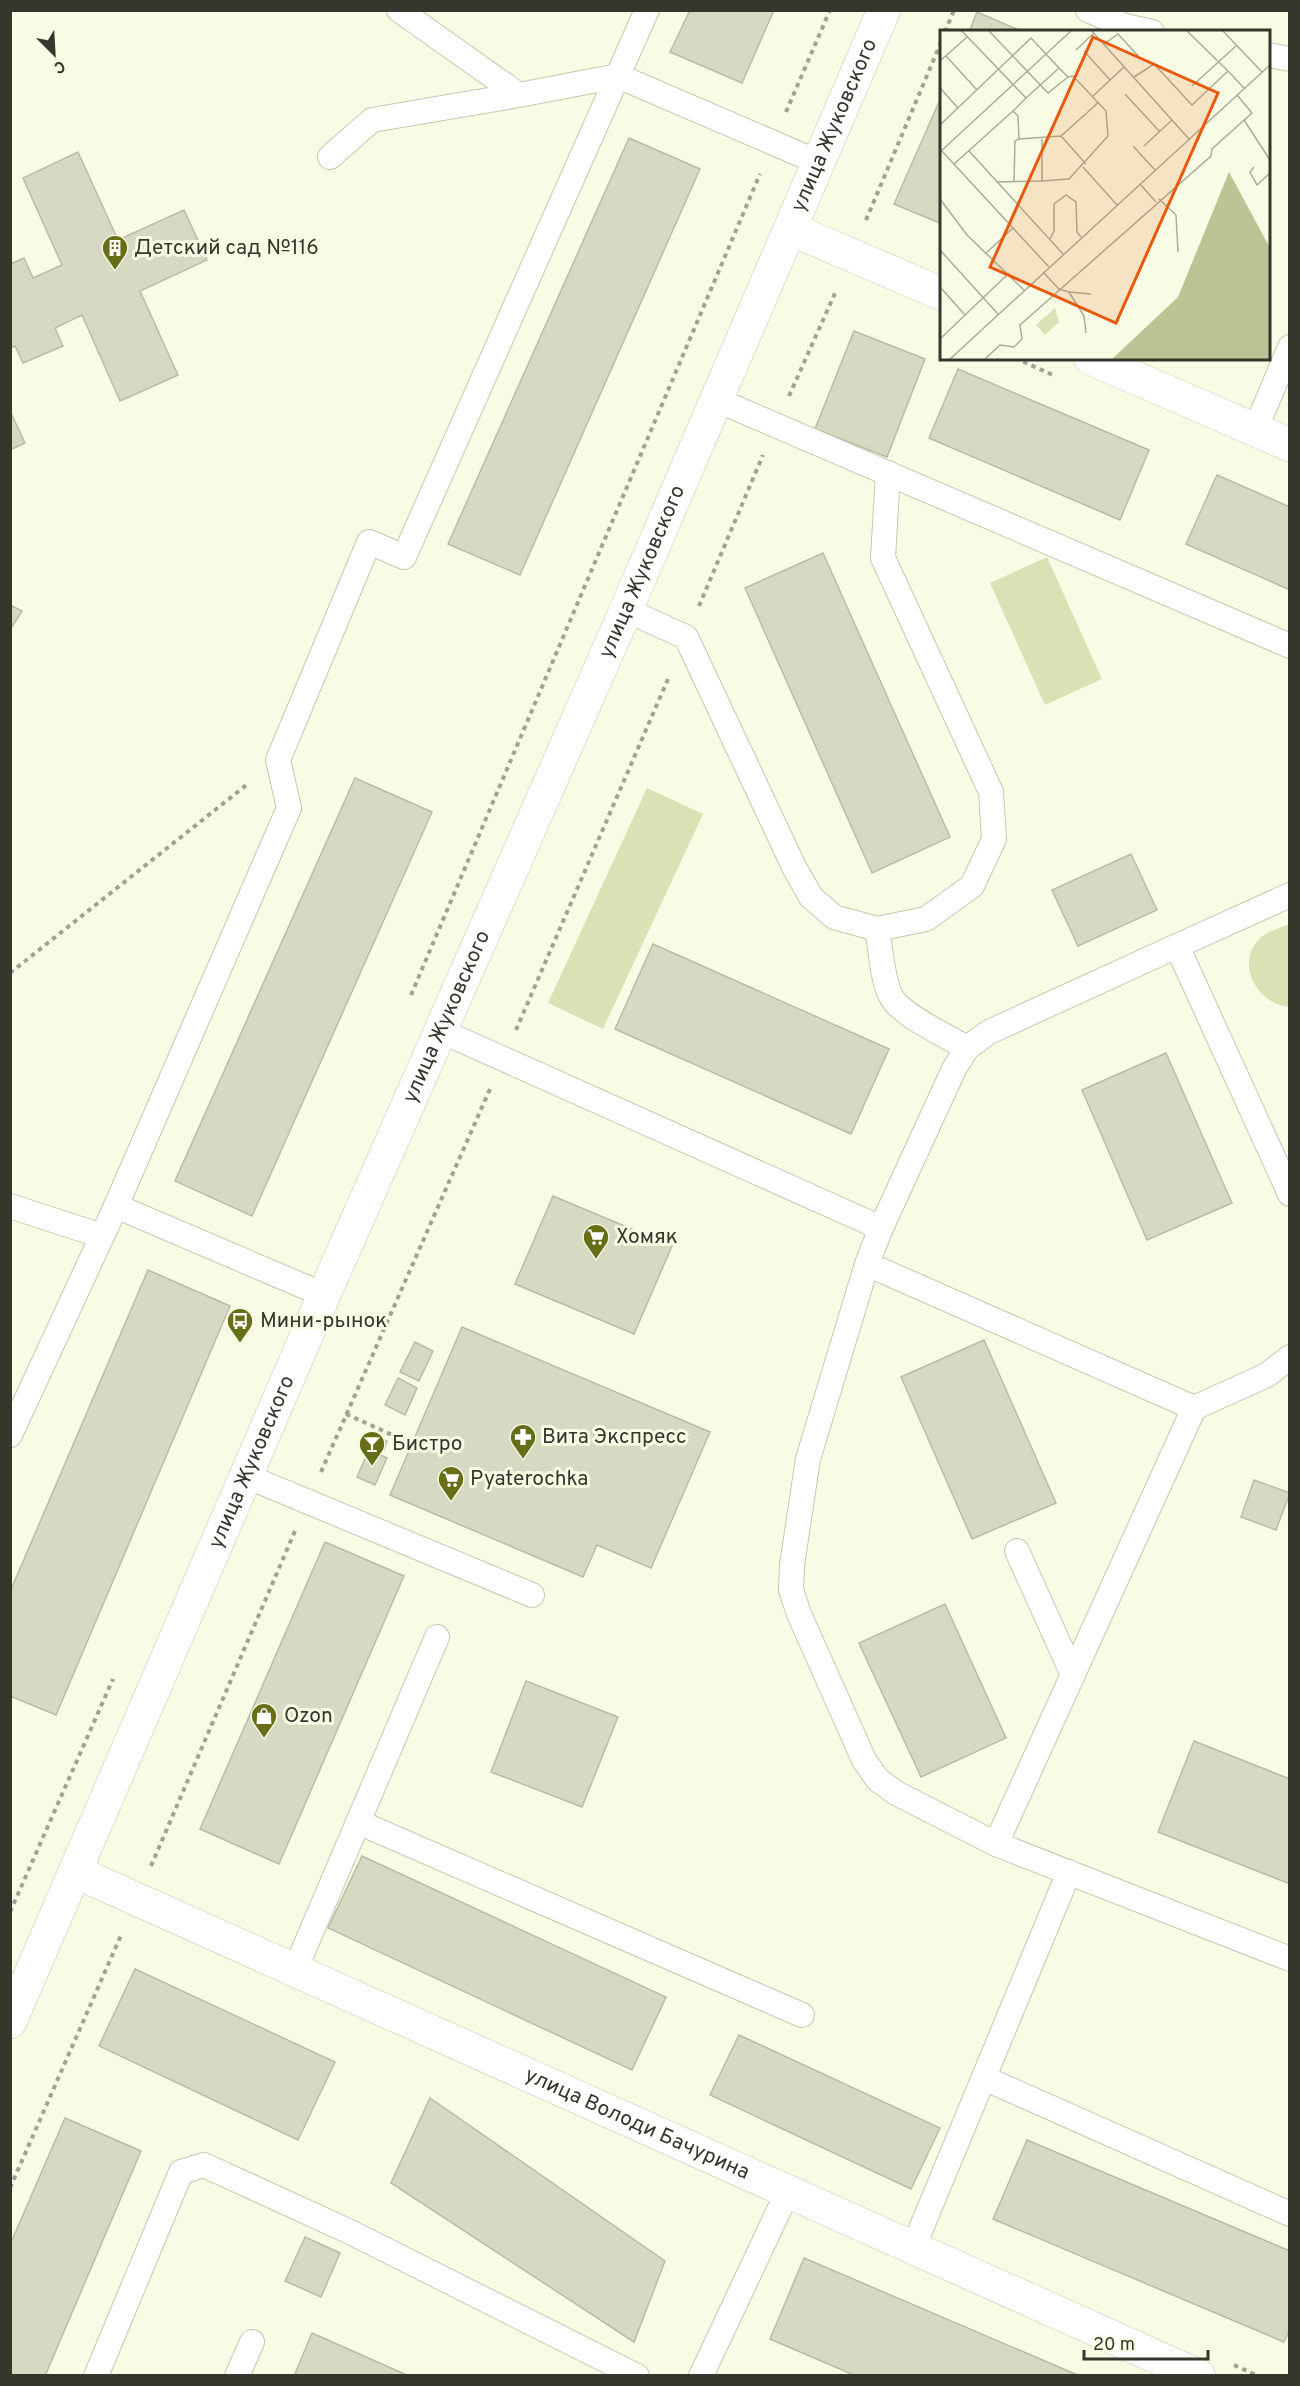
<svg xmlns="http://www.w3.org/2000/svg" width="1300" height="2386" font-family="Overpass,sans-serif">
<rect width="100%" height="100%" fill="#f8fce4"/>
<g fill="#dae1b5">
<polygon points="1047,557 1102,679 1045,705 990,583"/>
<polygon points="647,788 703,814 603,1029 548,1003"/>
<path d="M 1289,924 L 1289,1007 C 1258,1004 1234,964 1260,938 C 1266,932 1281,928 1289,924 Z"/>
</g>
<g fill="#d6dac2" stroke="#b9bda6" stroke-width="1.5">
<polygon points="690,10 774,10 742,83 670,52"/>
<polygon points="977,12 1024,32 969,32"/>
<polygon points="942,95 942,224 894,204"/>
<polygon points="629,138 700,169 520,575 448,544"/>
<polygon points="78,152 118,240 184,210 207,260 140,291 178,375 120,401 82,315 55,328 63,346 23,363 15,346 10,348 10,264 24,258 33,278 62,265 23,178"/>
<polygon points="854,331 925,359 887,457 815,429"/>
<polygon points="958,369 1149,450 1120,520 929,438"/>
<polygon points="10,411 25,443 10,450"/>
<polygon points="1217,475 1290,507 1290,590 1186,544"/>
<polygon points="823,553 950,837 872,873 745,588"/>
<polygon points="10,605 22,611 10,630"/>
<polygon points="355,778 432,812 252,1216 175,1181"/>
<polygon points="1131,854 1157,910 1078,946 1052,890"/>
<polygon points="653,944 889,1049 851,1134 615,1029"/>
<polygon points="1166,1053 1232,1203 1147,1240 1082,1090"/>
<polygon points="553,1196 672,1246 634,1334 515,1284"/>
<polygon points="148,1270 230,1306 56,1715 10,1696 10,1592"/>
<polygon points="462,1327 710,1432 651,1568 597,1545 583,1577 390,1495"/>
<polygon points="984,1340 1056,1503 972,1539 901,1377"/>
<polygon points="415,1342 433,1351 419,1381 400,1372"/>
<polygon points="398,1378 417,1388 405,1415 385,1405"/>
<polygon points="377,1438 387,1441 384,1450 374,1447"/>
<polygon points="369,1450 387,1458 375,1485 357,1477"/>
<polygon points="1254,1480 1290,1493 1276,1530 1241,1517"/>
<polygon points="325,1542 404,1576 279,1864 200,1829"/>
<polygon points="945,1604 1006,1738 921,1777 859,1643"/>
<polygon points="526,1681 618,1717 582,1807 491,1772"/>
<polygon points="1194,1741 1290,1779 1290,1884 1158,1832"/>
<polygon points="362,1856 666,1997 632,2070 328,1928"/>
<polygon points="135,1969 335,2062 298,2140 99,2046"/>
<polygon points="739,2035 940,2128 911,2189 710,2095"/>
<polygon points="430,2098 665,2261 634,2342 391,2183"/>
<polygon points="65,2118 141,2151 45,2376 10,2376 10,2245"/>
<polygon points="1027,2140 1290,2251 1290,2329 1284,2342 993,2219"/>
<polygon points="305,2237 340,2253 321,2297 285,2281"/>
<polygon points="804,2258 1080,2376 856,2376 770,2339"/>
<polygon points="312,2333 409,2376 294,2376"/>
</g>
<g fill="none" stroke-linecap="round" stroke-linejoin="round">
<g stroke="#c5c9b1" stroke-width="26">
<g id="lane">
<polyline points="399,10 519,95 618,76 820,163"/>
<polyline points="1088,10 1125,26 1152,32"/>
<polyline points="1268,55 1290,59"/>
<polyline points="330,157 372,120 519,95"/>
<polyline points="717,400 1290,646"/>
<polyline points="1255,430 1290,347"/>
<polyline points="626,610 686,637 794,867 811,897 834,917 877,929 926,919 972,886 994,839 991,792 883,558 888,473"/>
<polyline points="1290,895 1177,946 1290,1194"/>
<path d="M 877,929 C 881,948 882,982 892,998 C 903,1016 948,1037 967,1048"/>
<polyline points="1177,946 989,1032 967,1048 954,1069 881,1228 867,1264 808,1459 792,1565 791,1590 799,1614 864,1760 878,1780 896,1793 996,1844 1290,1959"/>
<polyline points="441,1031 881,1228"/>
<polyline points="10,1206 102,1236"/>
<polyline points="116,1206 324,1295"/>
<polyline points="867,1264 1194,1408"/>
<polyline points="10,1435 116,1206 289,808 278,760 369,542 404,557 647,10"/>
<polyline points="246,1476 532,1595"/>
<polyline points="1017,1551 1073,1675"/>
<polyline points="358,1822 802,2015"/>
<polyline points="996,1844 1194,1408 1267,1375 1290,1357"/>
<polyline points="295,1970 437,1637"/>
<polyline points="984,2078 1290,2214"/>
<polyline points="913,2248 1069,1872"/>
<polyline points="96,2376 181,2172 204,2165 348,2231 637,2376"/>
<polyline points="237,2376 252,2342"/>
<polyline points="701,2376 788,2191"/>
</g>
</g>
<g stroke="#c5c9b1" stroke-width="34">
<g id="street">
<polyline points="791,229 942,294"/>
<polyline points="1090,358 1290,445"/>
<path id="s1" d="M 76,1872 L 1199,2376"/>
<path id="s2" d="M 10,2022 L 324,1295 L 626,610 L 884,10"/>
</g>
</g>
<g stroke="#a0a391" stroke-width="4" stroke-dasharray="4.5 4.5" stroke-linecap="butt">
<polyline points="945,32 954,10"/>
<polyline points="786,112 830,10"/>
<polyline points="866,220 942,40"/>
<polyline points="1015,358 1055,376"/>
<polyline points="789,396 836,291"/>
<polyline points="699,606 763,455"/>
<polyline points="10,973 249,783"/>
<polyline points="411,995 760,174"/>
<polyline points="516,1030 668,679"/>
<polyline points="346,1414 399,1438"/>
<polyline points="321,1472 490,1089"/>
<polyline points="151,1866 295,1531"/>
<polyline points="10,1912 113,1679"/>
<polyline points="10,2188 122,1933"/>
<polyline points="1234,2365 1258,2376"/>
</g>
<use href="#lane" stroke="#fff" stroke-width="24"/>
<use href="#street" stroke="#fff" stroke-width="33"/>
</g>
<defs>
<g id="building-pin" transform="scale(1.35)"><path d="M0 17L-7.5 6A9.5 9.5 0 1 1 7.5 6Z" fill="#666f17" stroke="#f8fce4"/><path d="M-4-6H4V6H1V3H-1V6H-4ZM-2.5-4.3h1.7v1.8h-1.7ZM.8-4.3h1.7v1.8H.8ZM-2.5-1h1.7V.8h-1.7ZM.8-1h1.7V.8H.8Z" fill="#fff"/></g>
<g id="supermarket-pin" transform="scale(1.35)"><path d="M0 17L-7.5 6A9.5 9.5 0 1 1 7.5 6Z" fill="#666f17" stroke="#f8fce4"/><path d="M-6-5.5h2.5l.6 2H6L4.5 2H-2.5L-4.4-4H-6ZM-1.5 3.2a1.3 1.3 0 1 0 .1 0ZM3 3.2a1.3 1.3 0 1 0 .1 0Z" fill="#fff"/></g>
<g id="bus-pin" transform="scale(1.35)"><path d="M0 17L-7.5 6A9.5 9.5 0 1 1 7.5 6Z" fill="#666f17" stroke="#f8fce4"/><path d="M-5-6H5V4H4V6H2V4H-2V6H-4V4H-5ZM-3.5-4V0h7V-4ZM-3.5 1.2v1.5H-2V1.2ZM2 1.2v1.5H3.5V1.2Z" fill="#fff"/></g>
<g id="pharmacy-pin" transform="scale(1.35)"><path d="M0 17L-7.5 6A9.5 9.5 0 1 1 7.5 6Z" fill="#666f17" stroke="#f8fce4"/><path d="M-2-6h4v4h4v4h-4v4h-4v-4h-4v-4h4Z" fill="#fff"/></g>
<g id="bar-pin" transform="scale(1.35)"><path d="M0 17L-7.5 6A9.5 9.5 0 1 1 7.5 6Z" fill="#666f17" stroke="#f8fce4"/><path d="M-6-5H6L.8 .8V4.5H3.5V6h-7V4.5H-.8V.8Z" fill="#fff"/></g>
<g id="shop-pin" transform="scale(1.35)"><path d="M0 17L-7.5 6A9.5 9.5 0 1 1 7.5 6Z" fill="#666f17" stroke="#f8fce4"/><path d="M-5-2.5h2.3a2.7 3.5 0 0 1 5.4 0H5L5.5 6h-11ZM-1.5-2.5h3a1.5 2.3 0 0 0-3 0Z" fill="#fff"/></g>
</defs>
<g fill-rule="evenodd">
<use href="#building-pin" x="115" y="248"/>
<use href="#supermarket-pin" x="596" y="1237"/>
<use href="#bus-pin" x="240" y="1321"/>
<use href="#pharmacy-pin" x="523" y="1437"/>
<use href="#bar-pin" x="372" y="1444"/>
<use href="#supermarket-pin" x="451" y="1479"/>
<use href="#shop-pin" x="264" y="1716"/>
</g>
<g text-anchor="middle" dominant-baseline="central" stroke-width="6" stroke-linejoin="round" paint-order="stroke">
<g font-size="21" fill="#35372d" stroke="#f8fce4">
<text stroke="none"><textPath href="#s2" startOffset="2068">улица Жуковского</textPath></text>
<text stroke="none"><textPath href="#s2" startOffset="1582">улица Жуковского</textPath></text>
<text stroke="none"><textPath href="#s2" startOffset="1096">улица Жуковского</textPath></text>
<text stroke="none"><textPath href="#s2" startOffset="610">улица Жуковского</textPath></text>
<text stroke="none"><textPath href="#s1" startOffset="615">улица Володи Бачурина</textPath></text>
</g>
<g font-size="21" fill="#35372d" stroke="#f8fce4" text-anchor="start">
<text x="134" y="248">Детский сад №116</text>
<text x="616" y="1237">Хомяк</text>
<text x="260" y="1321">Мини-рынок</text>
<text x="542" y="1437">Вита Экспресс</text>
<text x="392" y="1444">Бистро</text>
<text x="470" y="1479">Pyaterochka</text>
<text x="284" y="1716">Ozon</text>
</g>
</g>
<g transform="translate(940 30)">
<rect width="330" height="330" fill="#f8fce4"/>
<path d="M 115,278 L 119,292 L 105,305 L 96,295 Z" fill="#dae1b5"/>
<path d="M 289,142 L 330,218 L 330,330 L 171,330 L 238,267 Z" fill="#bcc495"/>
<path fill="none" stroke="#aaad9b" stroke-width="1.5" d="M 21,0 L 86,68 L 73,81 L 78,86 L 79,109 L 75,111 L 74,151M 48,0 L 108,63 L 128,47M 151,0 L 249,109M 246,0 L 288,41M 282,0 L 322,42M 164,14 L 178,4 L 200,28M 136,20 L 154,3M 144,21 L 170,50M 6,26 L 37,60M 0,31 L 27,7M 194,47 L 214,34 L 252,75 L 288,41 L 304,58M 252,56 L 296,16M 0,58 L 18,78M 185,64 L 220,102M 153,66 L 184,37M 304,90 L 330,130M 0,95 L 91,8 L 119,38 L 86,68M 121,106 L 146,134M 79,109 L 121,106 L 159,72M 193,116 L 215,140M 204,116 L 232,90M 0,119 L 109,237M 29,121 L 123,224M 0,122 L 132,0M 14,134 L 73,81M 143,137 L 177,175M 314,137 L 310,142 L 317,155 L 330,143M 102,151 L 129,149 L 168,106 L 166,81 L 133,46 L 128,47 L 119,38M 57,152 L 102,151 L 102,109M 200,154 L 216,172M 0,169 L 27,205 L 84,260M 219,169 L 236,185 L 238,222M 110,209 L 114,201 L 114,174 L 126,165 L 136,172 L 137,202 L 141,207M 0,220 L 58,284M 45,224 L 73,198M 103,242 L 119,259 L 129,262 L 144,286 L 146,303M 0,257 L 25,285M 129,262 L 151,264M 0,309 L 69,243M 9,330 L 330,35M 44,330 L 60,315 L 74,317 L 82,309 L 80,295 L 271,126 L 272,119 L 312,83 L 297,65"/>
<path fill="#e8590c" fill-opacity="0.15" stroke="#e8590c" stroke-width="3" d="M 153,7 L 278,63 L 176,293 L 50,237 Z"/>
<rect width="330" height="330" fill="none" stroke="#35372d" stroke-width="3"/>
</g>
<rect width="1300" height="2386" fill="none" stroke="#35372d" stroke-width="24"/>
<g transform="translate(54 54) rotate(156)" stroke="#f8fce4" stroke-width="4.5" paint-order="stroke">
<path d="M0-4.5L10 22L0 15L-10 22Z" fill="#35372d"/>
<text y="-9" font-size="16" font-weight="bold" text-anchor="middle" fill="#35372d">С</text>
</g>
<path d="M1084 2350v9h124v-9" fill="none" stroke="#35372d" stroke-width="3"/>
<text x="1093" y="2350" font-size="18" fill="#35372d" stroke="#f8fce4" stroke-width="4.5" paint-order="stroke">20 m</text>
</svg>
